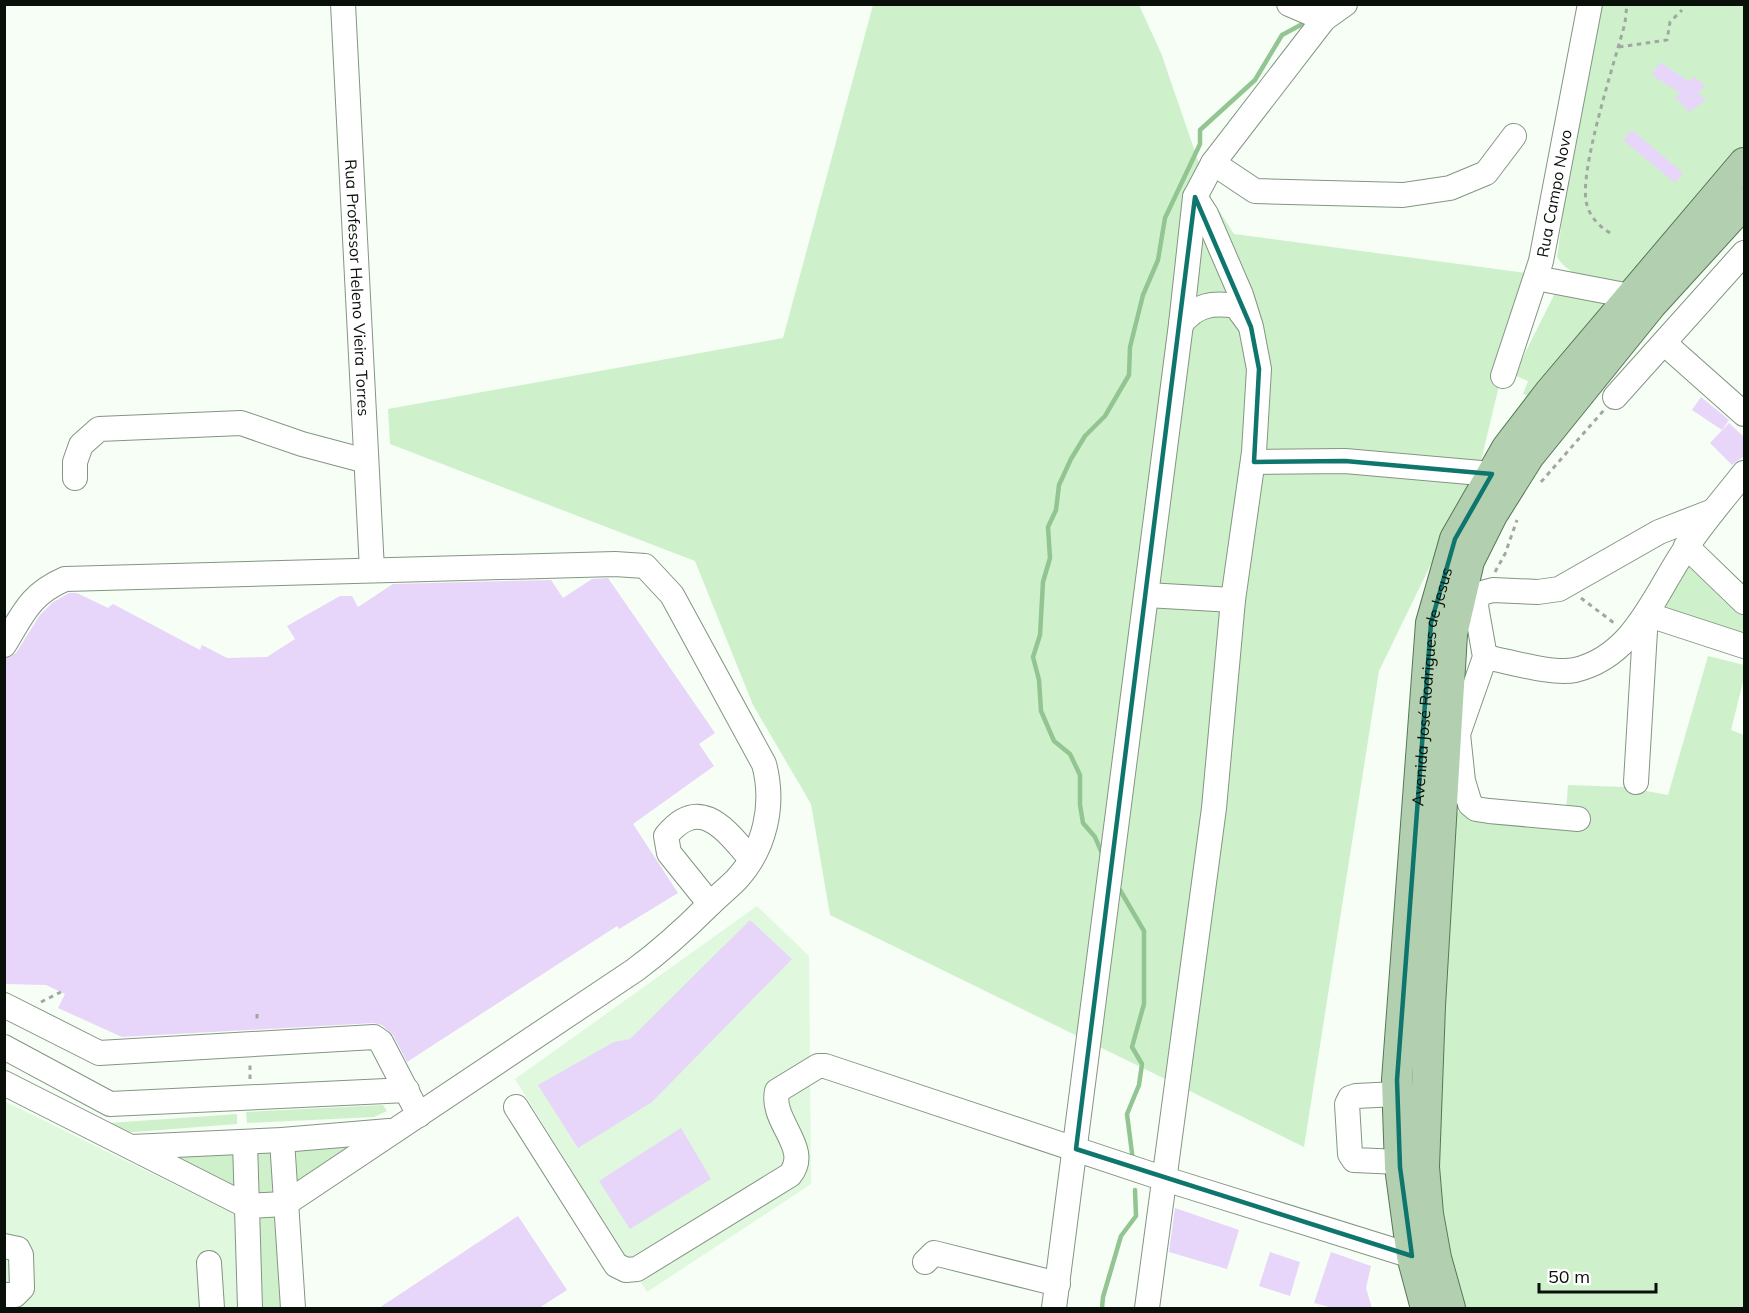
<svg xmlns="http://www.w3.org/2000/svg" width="1749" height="1313" font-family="Mulish,sans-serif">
<rect width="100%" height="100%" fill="#f6fef6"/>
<g fill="#dff8de">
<polygon points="757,906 809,956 811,1184 647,1292 515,1079"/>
<polygon points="4,1101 238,1216 240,1308 5,1308"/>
</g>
<g fill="#cef1cc">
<polygon points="873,5 1139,5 1161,53 1211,198 1234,234 1526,273 1481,461 1379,671 1304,1147 830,915 811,804 753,705 695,561 390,444 388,409 783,338"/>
<path d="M 1596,5 L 1744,5 L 1744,162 L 1637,288 C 1611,283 1572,282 1557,257 L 1579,96 Z"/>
<polygon points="1555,293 1602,297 1614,307 1530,397 1523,394 1528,381 1514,375"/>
<polygon points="1688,554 1744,611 1744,644 1654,612"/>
<polygon points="1708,656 1744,665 1744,678 1731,730 1744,735 1744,1308 1464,1308 1441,1237 1432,1163 1452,811 1565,824 1568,785 1625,787 1668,795"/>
<polygon points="383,1105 387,1111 374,1117 247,1123 246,1112"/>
<polygon points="237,1114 237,1124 122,1133 108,1129 109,1123"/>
<polygon points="362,1143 292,1190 290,1147"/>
<polygon points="275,1147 277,1192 253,1193 251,1148"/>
<polygon points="238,1149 239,1193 163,1153"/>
<polygon points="278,1214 283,1308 262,1308 257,1215"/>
</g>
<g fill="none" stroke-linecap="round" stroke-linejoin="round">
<g stroke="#92c591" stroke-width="4.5">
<polyline points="1103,856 1095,837 1083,823 1080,805 1080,775 1070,754 1054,741 1041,711 1039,680 1033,657 1040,635 1043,582 1050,558 1048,527 1056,510 1059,485 1071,459 1085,436 1105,416 1129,375 1130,347 1143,295 1158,260 1165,218 1200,144 1200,130 1255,80 1282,35 1308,21"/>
<polyline points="1120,890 1144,931 1144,1004 1132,1047 1142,1064 1139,1085 1127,1114 1133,1161"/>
<polyline points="1102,1308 1103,1297 1121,1236 1136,1216 1135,1190"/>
</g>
</g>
<g fill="#e8d5fa">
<polygon points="1660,62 1690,82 1694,76 1705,86 1698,93 1706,100 1689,112 1675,97 1680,93 1652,75"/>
<polygon points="1632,130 1683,173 1675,183 1623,140"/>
<polygon points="1701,397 1729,420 1722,430 1692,410"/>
<polygon points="1729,423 1744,437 1744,456 1732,465 1710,443"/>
<polygon points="608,578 715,733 699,744 714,766 633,824 678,893 619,929 617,926 407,1062 393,1035 382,1025 374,1023 122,1037 58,1008 65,994 46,985 4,984 4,659 16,653 40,615 52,603 69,593 77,593 108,608 113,604 200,650 202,645 227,658 267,657 295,639 287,626 340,596 352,596 358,607 393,584 551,580 563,598 592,579"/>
<polygon points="750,920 792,959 652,1102 578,1148 538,1085 614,1042 630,1039"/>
<polygon points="681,1128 711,1179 630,1229 599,1181"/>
<polygon points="1175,1208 1239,1230 1227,1269 1169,1252"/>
<polygon points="518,1216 567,1290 539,1308 379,1308"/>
<polygon points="1270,1252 1300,1262 1290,1296 1259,1286"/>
<polygon points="1331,1252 1371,1266 1366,1288 1372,1308 1333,1308 1314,1303"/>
</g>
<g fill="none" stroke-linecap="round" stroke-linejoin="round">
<g stroke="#849583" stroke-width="26">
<g id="minor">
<path id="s1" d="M 343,4 L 372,570"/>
<polyline points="1289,4 1324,19"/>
<polyline points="1213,163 1255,191 1403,195 1450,188 1486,173 1514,136"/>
<polyline points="1536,278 1630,296"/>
<path d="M 1181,324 C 1196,305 1212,302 1236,306 L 1250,325"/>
<polyline points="1664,343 1744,414"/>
<path id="s2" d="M 1503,376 L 1541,261 L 1590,4"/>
<polyline points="1615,397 1744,253"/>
<polyline points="1253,462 1345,461 1492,474"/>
<polyline points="75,478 75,462 81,445 99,429 241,423 302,444 366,461"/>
<polyline points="1686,546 1744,602"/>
<polyline points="1147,595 1233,600"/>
<path d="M 4,645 C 23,614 30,594 65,579 L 615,564 L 645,566 L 672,595 L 764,764 C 775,805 765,849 736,880 C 727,889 717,897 708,906 C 685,929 662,950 635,970 L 285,1204 L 247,1206 L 4,1083"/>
<path d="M 1485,657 C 1508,661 1553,675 1575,670 C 1636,656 1656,590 1688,545 C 1705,520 1725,497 1744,473"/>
<polyline points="1636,782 1646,614 1744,646"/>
<polyline points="1578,819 1489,811 1476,809 1470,804 1463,781 1458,734 1485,657 1476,606 1478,594 1493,590 1538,592 1559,589 1659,532 1713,511"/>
<path d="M 710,904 L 669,853 L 666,836 C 701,793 727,832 751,859"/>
<polyline points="4,1005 99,1053 374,1037 381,1042 419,1115"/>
<polyline points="4,1047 110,1104 407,1090"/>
<polyline points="1397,1094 1356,1096 1350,1098 1347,1104 1350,1154 1354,1160 1400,1162"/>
<path d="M 516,1107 L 616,1265 L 626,1270 L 637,1269 L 790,1175 C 812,1148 770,1122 777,1091 L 818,1066 L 825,1066 L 1165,1179 L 1412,1256"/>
<polyline points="282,1140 293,1308"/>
<polyline points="245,1142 250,1308"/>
<polyline points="131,1147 282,1140 389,1131"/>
<polyline points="4,1246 18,1249 21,1255 22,1288 15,1295 4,1295"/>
<polyline points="925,1262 934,1253 1058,1284"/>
<polyline points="209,1263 212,1308"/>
<polyline points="1054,1308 1181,324 1195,197"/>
<polyline points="1147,1308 1214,808 1233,600 1254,452 1259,369 1251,327 1241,295 1206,214 1195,197 1213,163 1324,19 1345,4"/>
</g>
</g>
<g stroke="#557854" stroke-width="32">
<g id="major">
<path id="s3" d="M 1426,1308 L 1412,1256 L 1400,1167 L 1397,1080 L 1431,623 L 1455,539 L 1507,448 L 1550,392 L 1744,163"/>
<polyline points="1450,1308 1436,1258 1428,1214 1424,1167 1430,1006 1452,634 1469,561 1492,515 1529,456 1651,305 1744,203"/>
</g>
</g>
<g stroke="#a1a8a1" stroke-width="3" stroke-dasharray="4.5 4.5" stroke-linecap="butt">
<polyline points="1619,47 1667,40 1670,22 1682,10"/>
<path d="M 1610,233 C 1600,227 1590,217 1587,205 C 1577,175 1616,58 1625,23 L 1627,4"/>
<polyline points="1541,482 1604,410"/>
<polyline points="1495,572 1505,554 1517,520"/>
<polyline points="1581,598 1614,623"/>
<polyline points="41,1002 61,992"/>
<polyline points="257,1014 257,1019"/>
<polyline points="250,1079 250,1062"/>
</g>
<use href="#minor" stroke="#fff" stroke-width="24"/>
<use href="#major" stroke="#b2d0b0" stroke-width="30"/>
</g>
<path fill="none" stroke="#0f766e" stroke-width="4.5" stroke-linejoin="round" d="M 1195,197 L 1251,327 L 1259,369 L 1254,462 L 1345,461 L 1492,474 L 1455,539 L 1431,623 L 1397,1080 L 1400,1167 L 1412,1256 L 1076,1149 Z"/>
<g text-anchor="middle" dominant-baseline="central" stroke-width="6" stroke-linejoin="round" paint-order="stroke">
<g font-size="16" fill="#090f09" stroke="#fff">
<text stroke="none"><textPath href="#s2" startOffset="190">Rua Campo Novo</textPath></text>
<text stroke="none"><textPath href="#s1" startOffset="284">Rua Professor Heleno Vieira Torres</textPath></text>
<text stroke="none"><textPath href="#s3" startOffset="626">Avenida José Rodrigues de Jesus</textPath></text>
</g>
</g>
<rect width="1749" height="1313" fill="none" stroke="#090f09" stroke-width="12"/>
<path d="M1539 1283v9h117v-9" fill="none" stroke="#090f09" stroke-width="3"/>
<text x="1548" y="1283" font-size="18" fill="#090f09" stroke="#ffffff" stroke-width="4.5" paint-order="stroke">50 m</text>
</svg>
